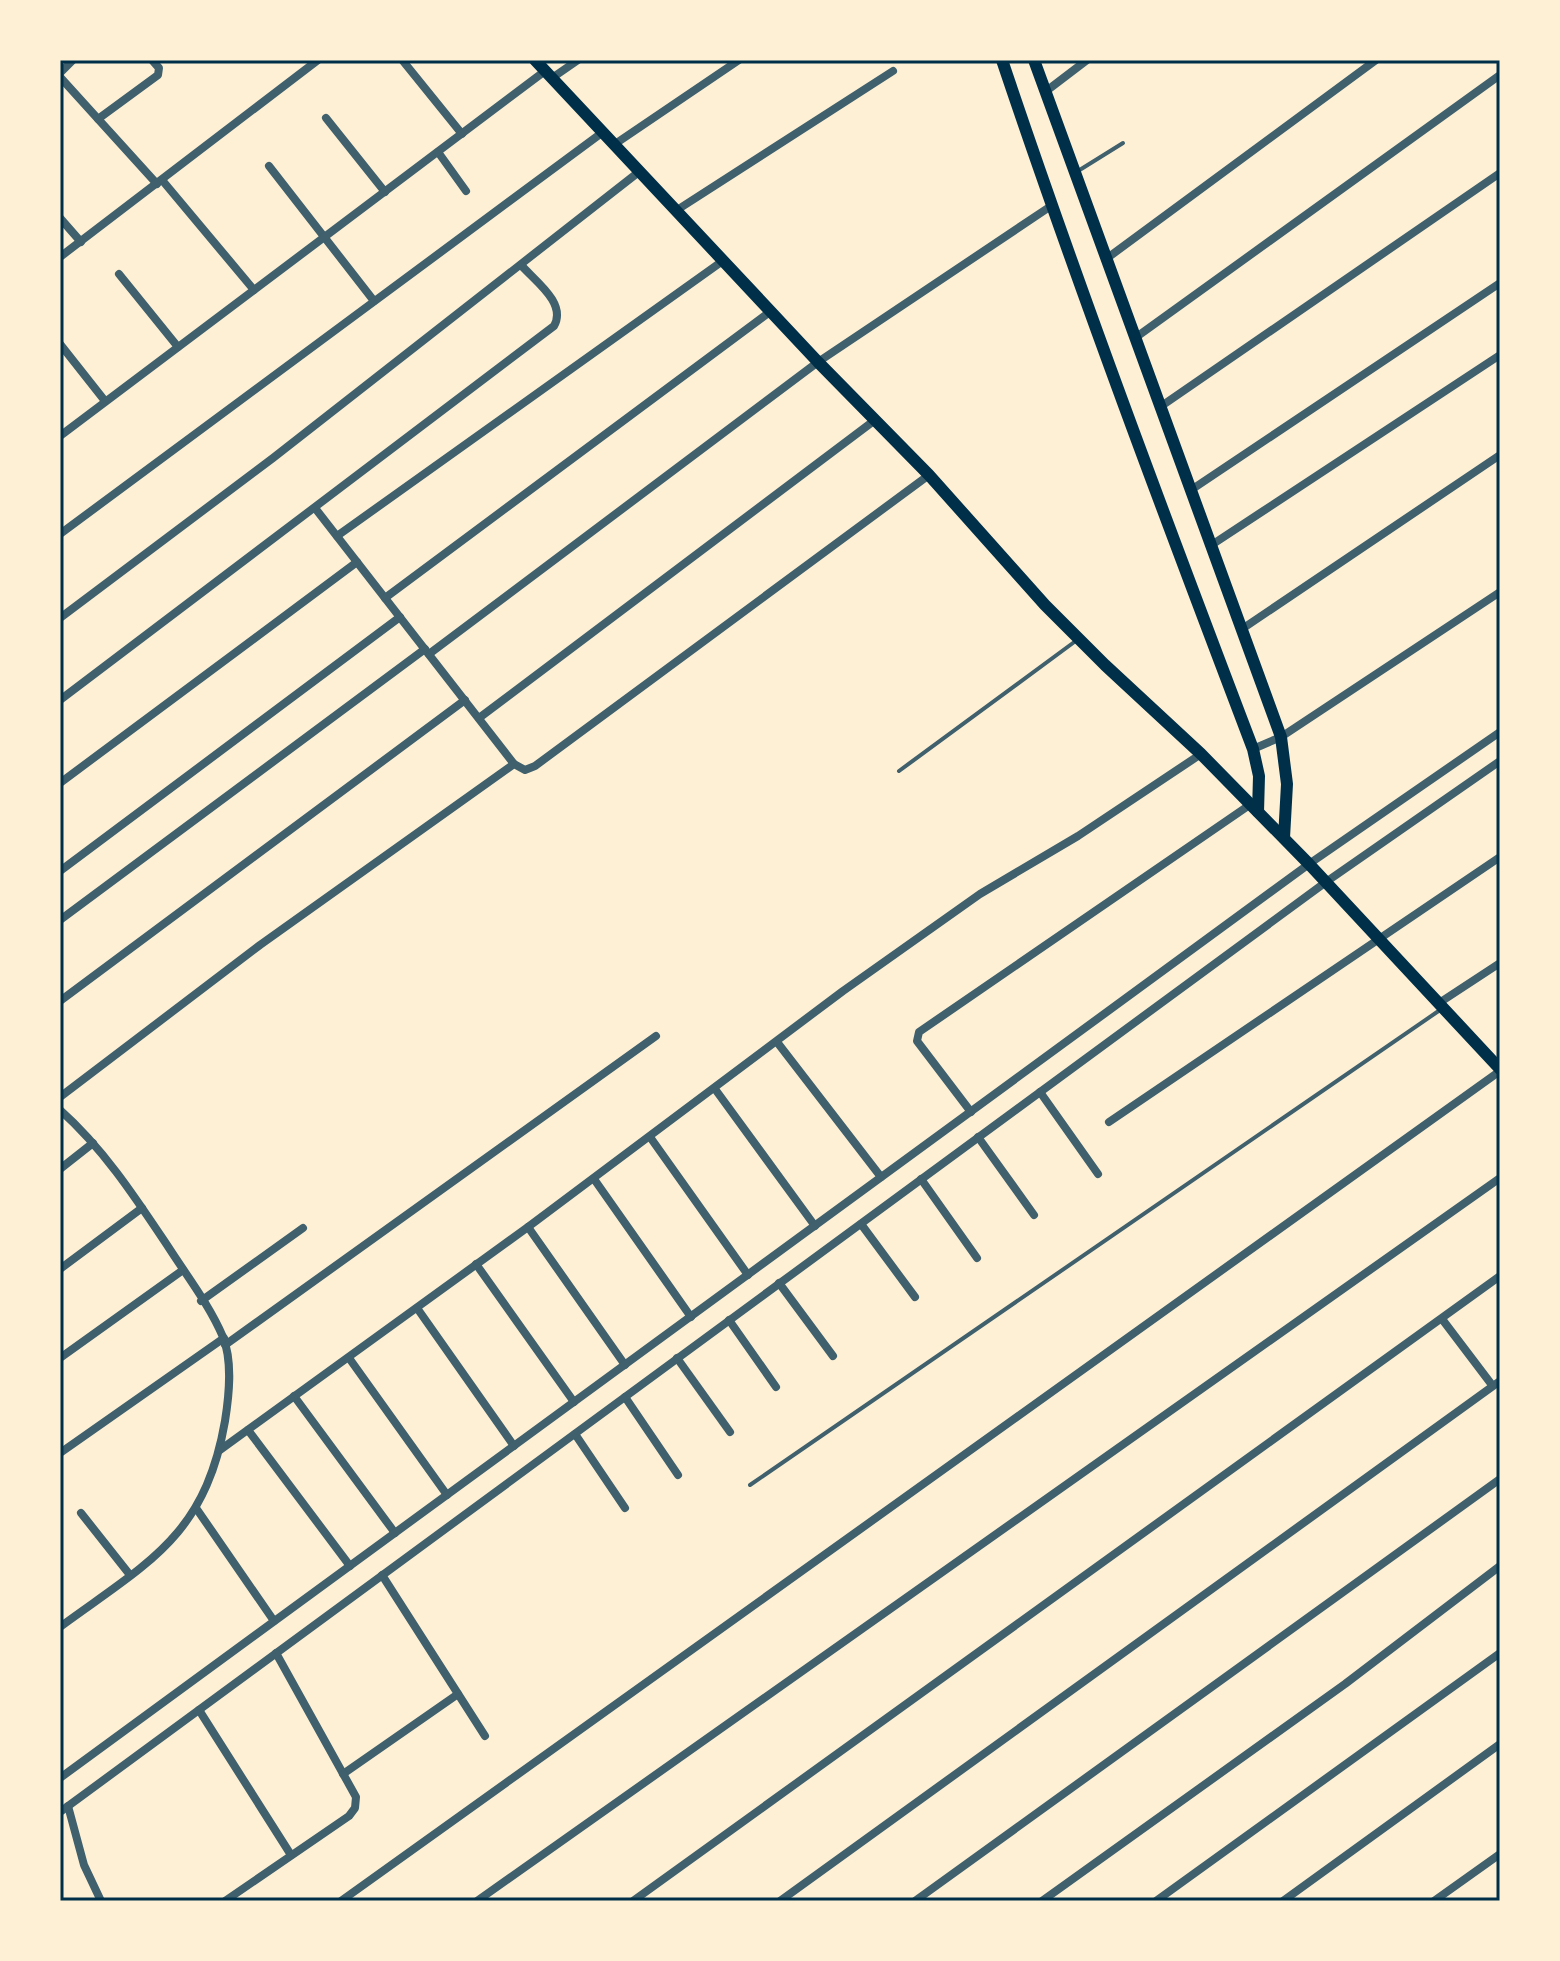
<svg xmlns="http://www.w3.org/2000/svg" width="1560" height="1961" font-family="Roboto,sans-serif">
<rect width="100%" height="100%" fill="#fdf0d5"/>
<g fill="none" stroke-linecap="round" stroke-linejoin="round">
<g stroke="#3f606c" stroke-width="4">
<polyline points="1078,171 1123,143"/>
<polyline points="899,771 1077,640"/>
<polyline points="750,1485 1440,1010"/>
</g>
<g stroke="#3f606c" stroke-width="8">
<polyline points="403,61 462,134"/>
<polyline points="60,73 73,60"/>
<polyline points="60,77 157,184"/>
<polyline points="552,78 578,60"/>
<polyline points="1045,92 1087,60"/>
<polyline points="326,118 385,192"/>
<polyline points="98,119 158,75 159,68 152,60"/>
<polyline points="615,144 739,60"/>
<polyline points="438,152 466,191"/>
<polyline points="269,166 374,301"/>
<polyline points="162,180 254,290"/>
<polyline points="677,210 893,71"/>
<polyline points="60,218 81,242"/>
<polyline points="60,257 318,60"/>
<polyline points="1106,259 1376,60"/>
<polyline points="119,274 178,347"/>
<polyline points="1135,338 1500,75"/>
<polyline points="60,344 105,401"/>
<polyline points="1160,407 1500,173"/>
<polyline points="60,436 545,71"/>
<polyline points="1191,490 1500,283"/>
<polyline points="315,508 514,764"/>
<polyline points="60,534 603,132"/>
<polyline points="337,536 724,260"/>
<polyline points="1210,546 1500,355"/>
<polyline points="385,598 771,311"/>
<polyline points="60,618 273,458 640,171"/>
<polyline points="1242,629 1500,455"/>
<polyline points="429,654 818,362 1051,206"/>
<path d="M 60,700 L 554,326 C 567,303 535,281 521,265"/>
<polyline points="479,718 875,420"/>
<polyline points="1253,749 1281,737 1500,592"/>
<polyline points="60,783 357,562"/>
<polyline points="60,871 400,617"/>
<polyline points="60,920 425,649"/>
<polyline points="60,1001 465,700"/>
<polyline points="1439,1003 1500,963"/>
<polyline points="777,1042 881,1177"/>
<polyline points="715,1089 815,1226"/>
<polyline points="1040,1092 1098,1174"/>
<polyline points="60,1097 260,945 514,764 525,770 535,766 929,475"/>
<path d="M 60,1110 C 104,1149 137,1200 169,1248 C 187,1276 210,1306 223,1337 C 233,1362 229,1396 225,1421 C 205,1537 147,1563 60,1627"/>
<polyline points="971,1112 917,1041 919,1032 1251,804"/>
<polyline points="1109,1122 1500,857"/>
<polyline points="650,1137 748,1275"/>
<polyline points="978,1137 1034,1215"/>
<polyline points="60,1169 93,1143"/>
<polyline points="594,1179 691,1317"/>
<polyline points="921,1179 977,1258"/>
<polyline points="861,1224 915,1297"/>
<polyline points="528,1227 625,1365"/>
<polyline points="476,1264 574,1402"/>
<polyline points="60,1269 142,1208"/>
<polyline points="779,1283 833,1356"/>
<polyline points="201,1301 303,1228"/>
<polyline points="417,1308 514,1446"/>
<polyline points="1442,1319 1492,1385"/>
<polyline points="729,1320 776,1387"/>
<polyline points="225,1345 656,1036"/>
<polyline points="60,1358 183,1270"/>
<polyline points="349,1358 447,1495"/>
<polyline points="677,1358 730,1432"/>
<polyline points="294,1396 395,1533"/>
<polyline points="625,1397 678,1475"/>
<polyline points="248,1430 350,1566"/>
<polyline points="575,1434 625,1508"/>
<polyline points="220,1450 528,1227 843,991 980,894 1078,836 1201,754"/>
<polyline points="60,1453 224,1338"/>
<polyline points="196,1508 274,1621"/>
<polyline points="81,1513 130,1575"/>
<polyline points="382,1575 485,1736"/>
<polyline points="199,1710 291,1855"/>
<polyline points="343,1774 458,1694"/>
<polyline points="60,1778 1309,864 1500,732"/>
<polyline points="68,1806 84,1865 101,1901"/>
<polyline points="60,1812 1326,882 1500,761"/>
<polyline points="225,1901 349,1816 355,1808 356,1797 276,1653"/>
<polyline points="341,1901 1500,1071"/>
<polyline points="477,1901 1500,1178"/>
<polyline points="633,1901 1500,1276"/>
<polyline points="780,1901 1500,1381"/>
<polyline points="915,1901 1500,1479"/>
<polyline points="1042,1901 1345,1684 1500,1566"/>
<polyline points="1156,1901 1500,1653"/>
<polyline points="1283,1901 1500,1744"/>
<polyline points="1434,1901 1500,1854"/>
</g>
<g stroke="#003049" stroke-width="12">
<polyline points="535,60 818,362 929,475 1045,605 1105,665 1201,754 1309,864 1500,1069"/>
<path d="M 1002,60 C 1080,292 1166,520 1253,749 L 1259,776 L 1258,812"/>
<polyline points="1034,60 1281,737 1287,784 1284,838"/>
</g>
</g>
<rect width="1560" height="1961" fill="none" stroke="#fdf0d5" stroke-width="124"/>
<rect x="62" y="62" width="1436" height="1837" fill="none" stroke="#003049" stroke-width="3"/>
</svg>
